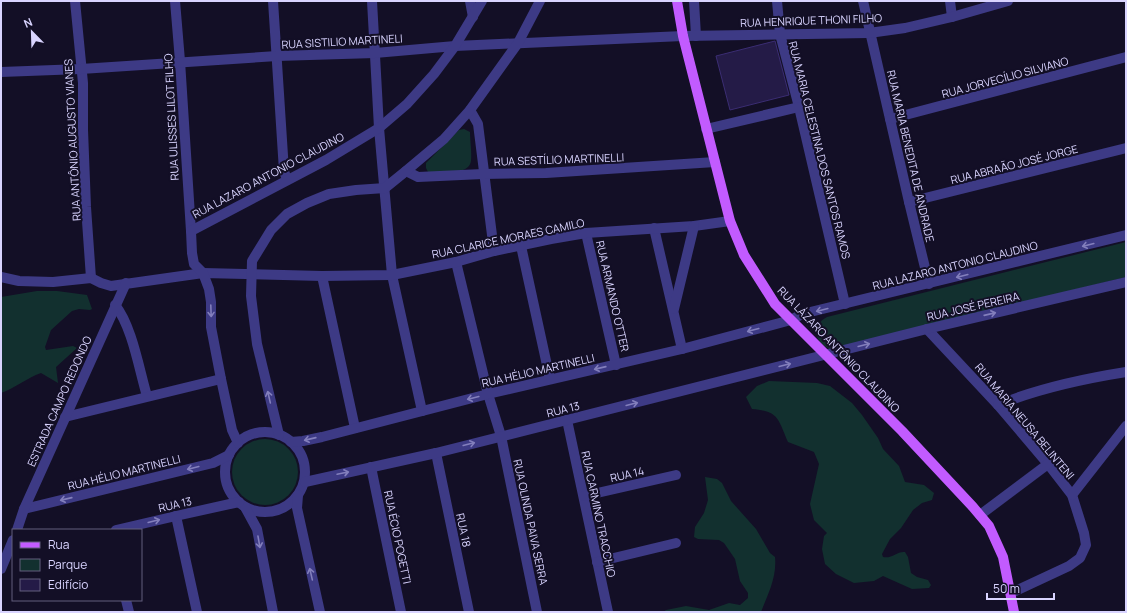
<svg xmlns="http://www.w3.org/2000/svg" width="1127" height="613" font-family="Manrope,sans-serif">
<rect width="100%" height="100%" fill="#130f26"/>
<g fill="#12302f">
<path d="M 464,129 L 470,132 C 470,141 472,152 471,161 C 469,176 439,172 428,172 L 426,168 L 426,163 L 459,130 Z"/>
<path d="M 1126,242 L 1126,277 L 832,349 C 814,345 811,325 827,317 Z"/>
<path d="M 37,291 L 57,291 L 87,295 L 92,309 L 90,310 L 79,309 L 72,311 L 51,330 L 45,347 L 46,350 L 73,346 L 77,348 L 56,367 L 58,383 L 41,373 C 27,378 15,388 1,393 L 1,297 Z"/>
<path d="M 769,381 L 817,383 L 830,386 L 852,403 L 862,415 L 878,438 L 883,449 L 899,466 L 905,482 L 924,485 L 934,493 L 932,500 L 922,503 L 913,510 L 901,528 L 890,539 L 882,554 L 883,557 C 892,559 897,551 905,552 L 908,557 L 911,573 L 917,577 L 928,580 L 931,585 L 929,588 L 912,589 L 883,576 L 874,581 L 854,583 L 836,574 L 825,564 L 822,549 L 824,536 L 827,533 L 814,520 L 810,504 L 819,464 L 814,452 L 788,442 C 778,419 779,411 752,409 L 746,397 L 757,386 Z"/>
<circle cx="265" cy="472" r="33"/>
<path d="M 705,477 L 717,479 L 722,483 L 731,501 L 756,529 L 770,553 L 775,557 C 777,577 768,594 761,612 L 663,612 L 666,610 L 686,606 L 709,610 L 729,603 L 740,605 L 748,598 L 748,593 L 740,581 L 735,559 L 724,543 L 719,540 L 698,539 L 694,537 L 695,527 L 704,513 L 708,500 Z"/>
</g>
<polygon fill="#241b47" stroke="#3b2d73" points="775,41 789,95 730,110 716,56"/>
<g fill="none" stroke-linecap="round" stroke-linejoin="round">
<g stroke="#3d3a85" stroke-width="10">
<polyline points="75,1 83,83 83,130 86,207 91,278"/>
<polyline points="175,1 180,61 191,231"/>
<polyline points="273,1 284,171 287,180"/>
<polyline points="372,1 379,128 392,275 422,411"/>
<polyline points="470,1 473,17"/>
<polyline points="694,1 696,36"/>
<polyline points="777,1 780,34 799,107 845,304"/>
<polyline points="863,1 909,202 929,284"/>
<polyline points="950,1 952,17"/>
<polyline points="1,72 81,69 277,56 375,53 455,46 683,36 869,33 905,28 952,17 1008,1"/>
<polyline points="470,110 478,124 494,251"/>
<polyline points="890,119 1126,57"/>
<polyline points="706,129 799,107"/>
<polyline points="406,171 418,177 483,174 546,173 715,162"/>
<polyline points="909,202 1126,148"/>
<polyline points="654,228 682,349"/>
<polyline points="586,233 616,365"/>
<polyline points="521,246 550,379"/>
<polyline points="456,262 488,394 501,436 537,612"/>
<polyline points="322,276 355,428"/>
<polyline points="1,277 19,281 53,282 91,278 101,283 111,286 203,273 322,276 392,275 456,262 494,251 551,239 586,233 694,226 730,221"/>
<path d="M 115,305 C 132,326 139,369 147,396"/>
<polyline points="674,309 694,226"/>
<polyline points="927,329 998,405 1048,464 1072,495 1084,533 1086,545 1080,558 1069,566 1011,593"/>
<path d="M 998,405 C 1039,388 1082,379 1126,372"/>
<polyline points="65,417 221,379"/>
<polyline points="567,420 608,612"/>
<circle cx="265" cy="472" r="40"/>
<polyline points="279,435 257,344 251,296 252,261 271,230 287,214 307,203 329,194 356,190 385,188 406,171 444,139 470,110 518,43 540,1"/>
<polyline points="291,442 303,441 322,437 488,394 682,349 791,320 802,314 1126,235"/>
<polyline points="238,443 232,430 221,379 211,327 211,302 209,289 203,273 194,264 192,253 191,231 326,160 379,128 407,104 434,74 455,46 482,1"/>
<polyline points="436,453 469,612"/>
<polyline points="371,467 401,612"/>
<polyline points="305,482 436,453 927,329 1126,282"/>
<polyline points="298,495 297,508 320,612"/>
<polyline points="1072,495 1126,426"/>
<polyline points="584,496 676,475"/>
<polyline points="245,507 257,529 273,612"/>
<polyline points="24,509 213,463 229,455"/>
<polyline points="980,515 1048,464"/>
<polyline points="176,516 197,612"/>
<polyline points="17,530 24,509 126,283"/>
<polyline points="116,530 176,516 239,502"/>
<polyline points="597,562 676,543"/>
<polyline points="1,569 13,540"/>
<polyline points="126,600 129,612"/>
</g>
<polyline stroke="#c25bff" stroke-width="10" points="677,1 683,36 730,221 744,255 775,304 902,431 973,507 989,526 1003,557 1014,612"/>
</g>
<defs><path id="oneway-shaft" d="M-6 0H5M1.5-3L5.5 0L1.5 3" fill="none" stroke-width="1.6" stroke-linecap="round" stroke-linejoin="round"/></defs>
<g stroke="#837fbc">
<use href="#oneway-shaft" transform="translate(1088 245) rotate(166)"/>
<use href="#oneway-shaft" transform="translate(962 276) rotate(166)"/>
<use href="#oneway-shaft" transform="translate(822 310) rotate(166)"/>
<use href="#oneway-shaft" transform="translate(211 311) rotate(88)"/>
<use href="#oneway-shaft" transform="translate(990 314) rotate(-13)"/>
<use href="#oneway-shaft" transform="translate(753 330) rotate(165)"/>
<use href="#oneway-shaft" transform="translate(864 345) rotate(-14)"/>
<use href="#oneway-shaft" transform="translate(785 365) rotate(-14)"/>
<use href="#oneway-shaft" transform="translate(600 368) rotate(167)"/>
<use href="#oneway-shaft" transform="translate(269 397) rotate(-103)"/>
<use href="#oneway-shaft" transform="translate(473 398) rotate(166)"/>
<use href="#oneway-shaft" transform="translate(632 404) rotate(-14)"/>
<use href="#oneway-shaft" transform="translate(310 439) rotate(167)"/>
<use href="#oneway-shaft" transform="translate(469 444) rotate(-14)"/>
<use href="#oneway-shaft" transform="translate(193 468) rotate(166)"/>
<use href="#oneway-shaft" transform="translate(343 473) rotate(-12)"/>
<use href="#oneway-shaft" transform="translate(66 499) rotate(167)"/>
<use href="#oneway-shaft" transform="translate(154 521) rotate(-14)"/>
<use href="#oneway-shaft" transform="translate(259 542) rotate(80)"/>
<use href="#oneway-shaft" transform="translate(311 574) rotate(-103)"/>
</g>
<g text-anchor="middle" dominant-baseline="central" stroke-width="4" stroke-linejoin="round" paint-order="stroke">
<g font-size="11" fill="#d9d4ff" stroke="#130f26">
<text transform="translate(811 20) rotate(-2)">RUA HENRIQUE THONI FILHO</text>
<text transform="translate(342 41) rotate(-3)">RUA SISTILIO MARTINELI</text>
<text transform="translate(1005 77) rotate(-15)">RUA JORVECÍLIO SILVIANO</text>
<text transform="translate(171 117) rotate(-93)">RUA ULISSES LILOT FILHO</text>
<text transform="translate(72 140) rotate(-93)">RUA ANTÔNIO AUGUSTO VIANES</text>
<text transform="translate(820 150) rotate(76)">RUA MARIA CELESTINA DOS SANTOS RAMOS</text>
<text transform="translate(911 156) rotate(77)">RUA MARIA BENEDITA DE ANDRADE</text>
<text transform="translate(559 159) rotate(-2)">RUA SESTÍLIO MARTINELLI</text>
<text transform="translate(1014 164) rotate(-14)">RUA ABRAÃO JOSÉ JORGE</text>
<text transform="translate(268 175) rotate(-28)">RUA LAZARO ANTONIO CLAUDINO</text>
<text transform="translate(508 238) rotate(-12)">RUA CLARICE MORAES CAMILO</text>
<text transform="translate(955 265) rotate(-14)">RUA LAZARO ANTONIO CLAUDINO</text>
<text transform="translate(613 296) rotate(77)">RUA ARMANDO OTTER</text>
<text transform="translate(973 306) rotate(-13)">RUA JOSÉ PEREIRA</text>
<text transform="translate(839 349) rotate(46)">RUA LÁZARO ANTÔNIO CLAUDINO</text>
<text transform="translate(538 370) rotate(-13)">RUA HÉLIO MARTINELLI</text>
<text transform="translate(59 401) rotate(-66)">ESTRADA CAMPO REDONDO</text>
<text transform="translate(563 409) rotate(-14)">RUA 13</text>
<text transform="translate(1025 421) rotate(50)">RUA MARIA NEUSA BELINTENI</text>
<text transform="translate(124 472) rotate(-14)">RUA HÉLIO MARTINELLI</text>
<text transform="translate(627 474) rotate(-13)">RUA 14</text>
<text transform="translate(175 504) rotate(-13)">RUA 13</text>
<text transform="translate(599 514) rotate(78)">RUA CARMINO TRACCHIO</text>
<text transform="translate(531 522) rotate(78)">RUA OLINDA PAIVA SERRA</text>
<text transform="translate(464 530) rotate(78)">RUA 18</text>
<text transform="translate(398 537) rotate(78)">RUA ÉCIO POGETTI</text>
</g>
</g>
<rect width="1127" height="613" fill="none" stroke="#d9d4ff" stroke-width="4"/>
<rect x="12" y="529" width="130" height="72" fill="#130f26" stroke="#625e7d"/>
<rect x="20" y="542" width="20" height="6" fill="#c25bff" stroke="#625e7d"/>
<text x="48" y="549" font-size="12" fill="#d9d4ff">Rua</text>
<rect x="20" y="559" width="20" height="12" fill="#12302f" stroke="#625e7d"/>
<text x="48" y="569" font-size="12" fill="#d9d4ff">Parque</text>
<rect x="20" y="579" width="20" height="12" fill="#241b47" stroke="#625e7d"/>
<text x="48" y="589" font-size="12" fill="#d9d4ff">Edifício</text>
<g transform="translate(32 32) rotate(337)" stroke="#130f26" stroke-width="3" paint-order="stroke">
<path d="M0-3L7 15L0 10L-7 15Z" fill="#d9d4ff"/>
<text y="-6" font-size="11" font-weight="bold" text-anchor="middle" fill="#d9d4ff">N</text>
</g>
<path d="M987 593v6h67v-6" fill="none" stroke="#d9d4ff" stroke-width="2"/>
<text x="993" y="593" font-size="12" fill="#d9d4ff" stroke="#130f26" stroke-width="3" paint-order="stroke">50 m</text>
</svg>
